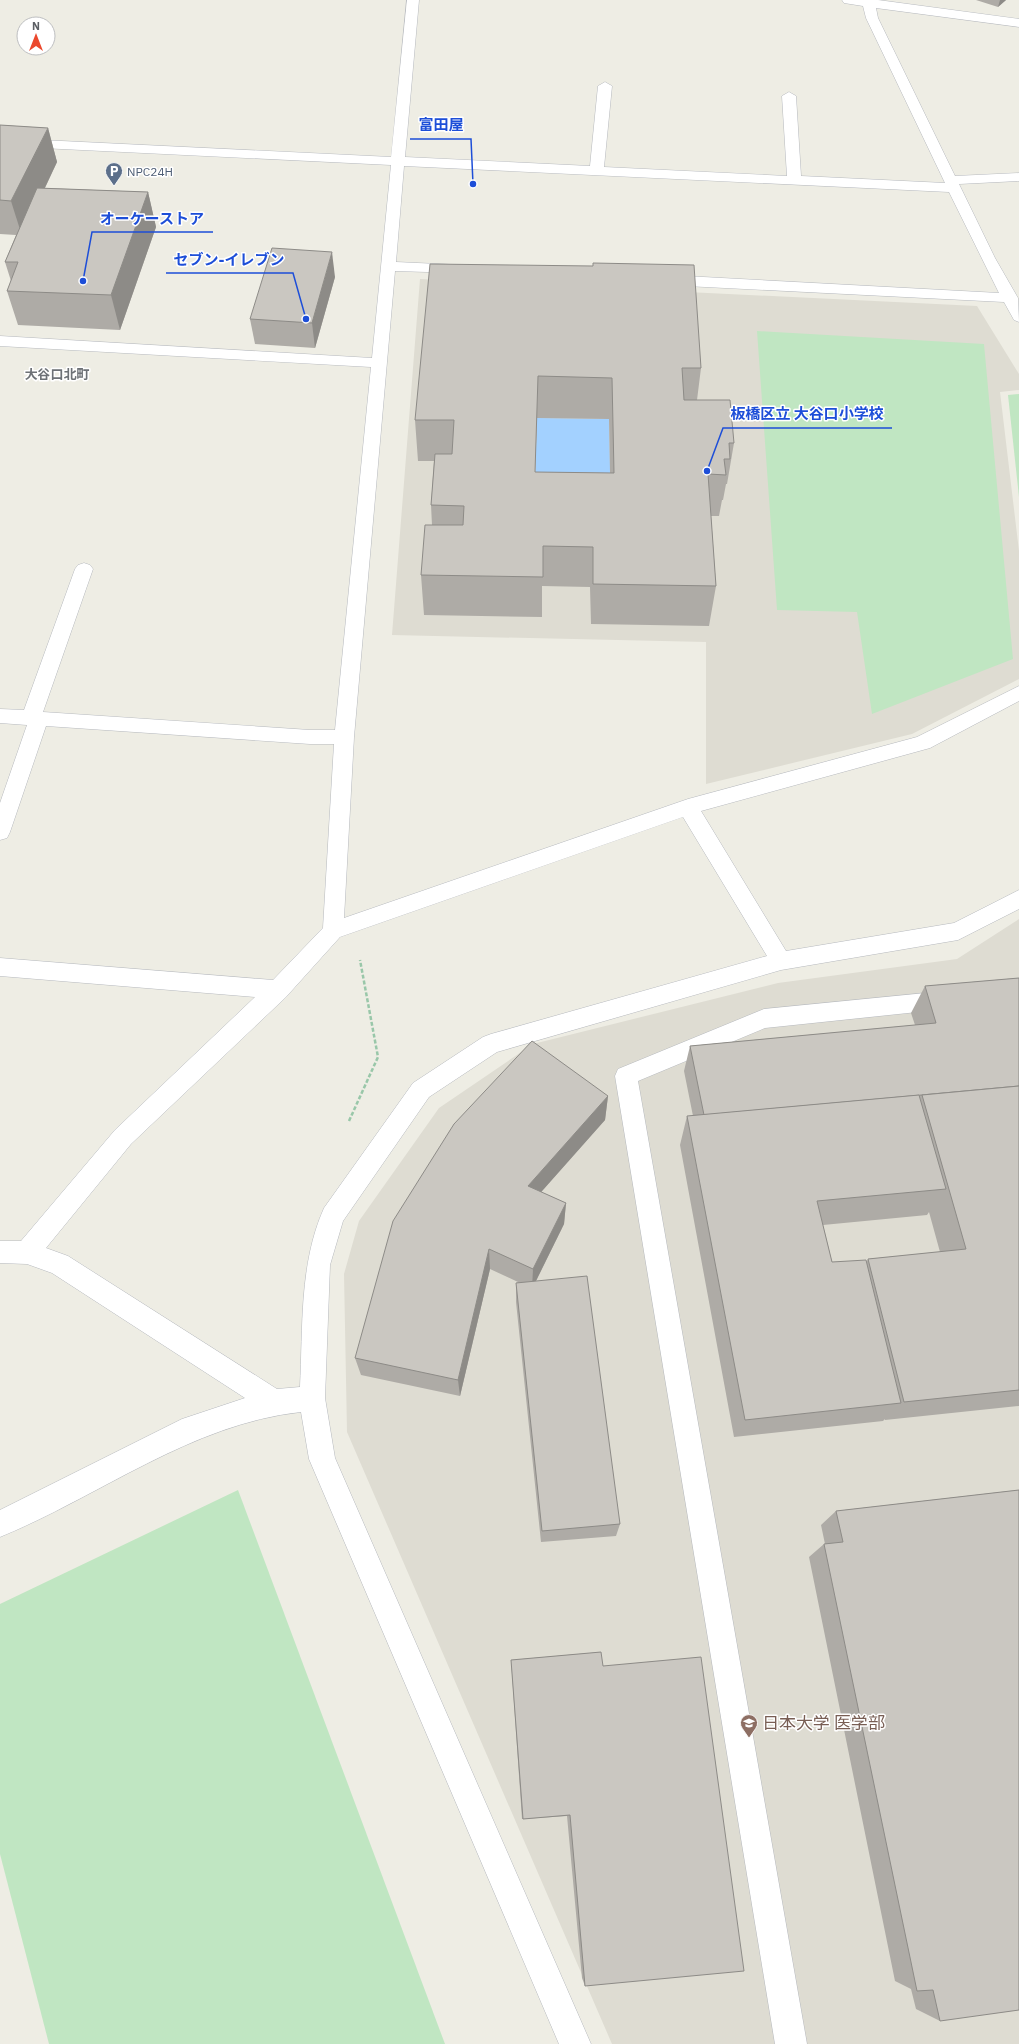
<svg xmlns="http://www.w3.org/2000/svg" width="1019" height="2044" font-family="'IBM Plex Sans','Noto Sans JP',sans-serif">
<rect width="100%" height="100%" fill="#eeede4"/>
<g fill="#dedcd2">
<polygon points="420,279 977,306 1019,374 1019,390 1000,392 1019,551 1019,679 912,734 706,784 706,642 392,635"/>
<polygon points="1019,919 1019,2044 612,2044 347,1432 344,1274 359,1221 439,1108 533,1044 778,983 957,959"/>
</g>
<g fill="#c0e6c2">
<polygon points="757,331 984,344 1013,659 872,714 857,612 777,610"/>
<polygon points="1019,394 1019,497 1008,395"/>
<polygon points="238,1490 445,2044 49,2044 0,1854 0,1604"/>
</g>
<polygon fill="#a3d1ff" points="537,418 609,419 611,514 534,513"/>
<g fill="none" stroke-linecap="round" stroke-linejoin="round">
<g stroke="#b6b9be" stroke-width="1">
<g id="minor">
<path d="M 407,0 L 419,0 L 405,157 L 590,166 L 598,86 L 605,82 L 612,86 L 604,167 L 787,176 L 782,96 L 789,92 L 796,96 L 801,176 L 945,183 L 866,18 L 863,6 L 844,3 L 842,0 L 878,0 L 1019,19 L 1019,27 L 876,8 L 878,18 L 955,176 L 1019,173 L 1019,181 L 959,184 L 995,258 L 1018,298 L 1019,322 L 1014,320 L 1004,302 L 666,285 L 661,283 L 658,280 L 661,277 L 666,275 L 999,293 L 949,192 L 404,166 L 396,262 L 460,265 L 465,266 L 467,269 L 465,272 L 460,273 L 395,271 L 354,737 L 344,918 L 688,799 L 917,737 L 1019,686 L 1019,701 L 930,748 L 701,811 L 786,951 L 954,923 L 1019,890 L 1019,909 L 958,940 L 781,970 L 497,1052 L 429,1097 L 343,1221 L 330,1265 L 325,1398 L 335,1458 L 591,2044 L 559,2044 L 309,1459 L 301,1412 C 191,1424 100,1496 0,1537 L 0,1510 L 182,1419 L 245,1398 L 52,1273 L 27,1264 L 0,1263 L 0,1241 L 21,1241 L 115,1130 L 255,997 L 0,976 L 0,958 L 273,980 L 323,928 L 334,744 L 310,744 L 46,726 L 10,832 L 7,838 L 0,840 L 0,803 L 27,725 L 0,723 L 0,709 L 24,710 L 75,569 L 78,565 L 84,563 L 90,565 L 93,569 L 43,712 L 310,730 L 335,730 L 371,367 L 0,346 L 0,336 L 372,358 L 391,165 L 0,146 L 0,138 L 391,157 ZM 683,817 L 767,956 L 491,1034 L 483,1037 L 413,1083 L 324,1208 C 299,1264 303,1327 300,1387 L 277,1389 L 68,1256 L 46,1248 L 131,1144 L 286,997 L 340,937 Z"/>
<polygon points="946,991 954,993 957,1000 954,1007 946,1009 765,1028 638,1081 807,2044 775,2044 615,1076 618,1069 764,1009"/>
</g>
</g>
<polyline stroke="#99c7a9" stroke-width="2.5" stroke-dasharray="4 2" stroke-linecap="butt" points="349,1121 378,1057 360,960"/>
<use href="#minor" fill="#fff" fill-rule="evenodd"/>
</g>
<g fill="#aeaba6" fill-rule="evenodd">
<polygon points="976,0 1006,0 998,7"/>
<polygon points="0,125 48,128 57,162 45,188 148,192 156,227 120,330 18,325 7,291 11,281 5,262 16,235 0,234"/>
<path d="M 593,263 L 701,368 L 697,400 L 734,443 L 727,484 L 726,484 L 723,500 L 722,500 L 719,516 L 711,516 L 716,586 L 709,626 L 591,624 L 590,587 L 542,586 L 542,617 L 424,615 L 421,575 L 432,525 L 431,505 L 434,461 L 418,461 L 415,420 L 593,266 ZM 537,418 L 609,419 L 610,473 L 535,472 Z"/>
<polygon points="335,277 315,348 255,344 250,319"/>
<path d="M 1019,978 L 1019,1406 L 885,1420 L 885,1419 L 883,1421 L 734,1437 L 680,1145 L 687,1116 L 693,1116 L 684,1071 L 690,1046 L 915,1025 L 911,1013 L 925,986 ZM 929,1212 L 940,1252 L 868,1259 L 867,1261 L 832,1262 L 823,1225 L 927,1215 Z"/>
<polygon points="608,1096 605,1120 541,1192 566,1203 564,1224 536,1281 620,1524 616,1536 541,1542 516,1302 516,1283 518,1282 490,1269 460,1396 361,1375 355,1358"/>
<polygon points="1019,1490 940,2021 916,2009 911,1989 895,1981 809,1557 824,1544 825,1544 821,1525 836,1511"/>
<polygon points="601,1652 585,1986 582,1978 567,1816 523,1819 522,1819 511,1660"/>
</g>
<g fill="#8d8b87">
<polygon points="1000,0 1006,0 998,7"/>
<polygon points="48,128 57,162 22,236 11,201"/>
<polygon points="148,192 156,227 120,330 111,295"/>
<polygon points="332,252 335,277 315,348 312,323"/>
<polygon points="608,1096 605,1120 527,1208 528,1186"/>
<polygon points="566,1203 564,1224 532,1289 533,1269"/>
<polygon points="489,1249 490,1269 460,1396 458,1380"/>
</g>
<g fill="#cac7c1" stroke="#8d8b87" fill-rule="evenodd">
<polygon points="0,125 48,128 11,201 0,200"/>
<polygon points="37,188 148,192 111,295 7,291 18,262 5,262"/>
<polygon points="272,248 332,252 312,323 250,319"/>
<path d="M 593,263 L 694,265 L 701,368 L 682,368 L 684,400 L 730,400 L 734,443 L 729,443 L 730,459 L 724,459 L 726,475 L 708,474 L 716,586 L 593,584 L 593,547 L 543,546 L 543,577 L 421,575 L 425,525 L 463,525 L 464,506 L 431,505 L 435,454 L 452,454 L 454,420 L 415,420 L 430,264 L 593,266 ZM 538,376 L 612,378 L 614,473 L 535,472 Z"/>
<polygon points="1019,978 1019,1086 704,1115 690,1046 936,1023 925,986"/>
<polygon points="532,1041 608,1096 528,1186 566,1203 533,1269 489,1249 458,1380 355,1358 393,1221 454,1124"/>
<polygon points="1019,1086 1019,1390 904,1402 868,1259 966,1249 922,1095"/>
<polygon points="919,1095 946,1189 817,1201 832,1262 866,1260 901,1403 745,1420 687,1116"/>
<polygon points="587,1276 620,1524 542,1531 516,1283"/>
<polygon points="1019,1490 1019,2010 940,2021 933,1990 917,1991 824,1544 843,1542 836,1511"/>
<polygon points="601,1652 603,1666 701,1657 744,1971 585,1986 570,1815 523,1819 511,1660"/>
</g>
<defs>
<g id="parking-pin" transform="scale(0.9)"><path d="M0 17L-7.5 6A9.5 9.5 0 1 1 7.5 6Z" fill="#5c6f8a" stroke="#fff"/><path d="M-3.5-5.5H1a3.5 3.5 0 0 1 0 7H-1V5.5H-3.5ZM-1-3.4V-.6H.8a1.4 1.4 0 0 0 0-2.8Z" fill="#fff"/></g>
<g id="university-pin" transform="scale(0.9)"><path d="M0 17L-7.5 6A9.5 9.5 0 1 1 7.5 6Z" fill="#8d6e63" stroke="#fff"/><path d="M0-5L7-2L0 1L-7-2ZM-4 1L0 2.5L4 1V4Q0 6-4 4Z" fill="#fff"/></g>
</defs>
<g fill-rule="evenodd">
<use href="#parking-pin" x="114" y="171"/>
<use href="#university-pin" x="749" y="1723"/>
</g>
<g text-anchor="middle" dominant-baseline="central" stroke-width="3" stroke-linejoin="round" paint-order="stroke">
<g font-size="12" fill="#4e5e75" stroke="#fff" text-anchor="start">
<text x="127" y="171">NPC24H</text>
</g>
<g font-size="13" font-weight="bold" fill="#6d7176" stroke="#fff">
<text x="57" y="374">大谷口北町</text>
</g>
<g font-size="17" fill="#785e54" stroke="#fff" text-anchor="start">
<text x="762" y="1723">日本大学 医学部</text>
</g>
</g>
<path fill="none" stroke="#1d4ed8" stroke-width="1.5" d="M473 184L471 139H410M83 281L92 232H213M306 319L293 273H166M707 471L723 428H892"/>
<g fill="#1d4ed8" stroke="#fff" stroke-width="1.5">
<circle cx="473" cy="184" r="4"/>
<circle cx="83" cy="281" r="4"/>
<circle cx="306" cy="319" r="4"/>
<circle cx="707" cy="471" r="4"/>
</g>
<g font-size="15" text-anchor="middle" font-weight="bold" fill="#1d4ed8" stroke="#fff" stroke-width="3" stroke-linejoin="round" paint-order="stroke">
<text x="441" y="130">富田屋</text>
<text x="152" y="224">オーケーストア</text>
<text x="229" y="265">セブン-イレブン</text>
<text x="807" y="419">板橋区立 大谷口小学校</text>
</g>
<g transform="translate(36 36)"><circle r="19" fill="#ffffff" stroke="#bebfc1"/>
<path d="M0-3L7 15L0 10L-7 15Z" fill="#eb482d"/>
<text y="-6" font-size="11" font-weight="bold" text-anchor="middle" fill="#5c5f64">N</text>
</g>
</svg>
